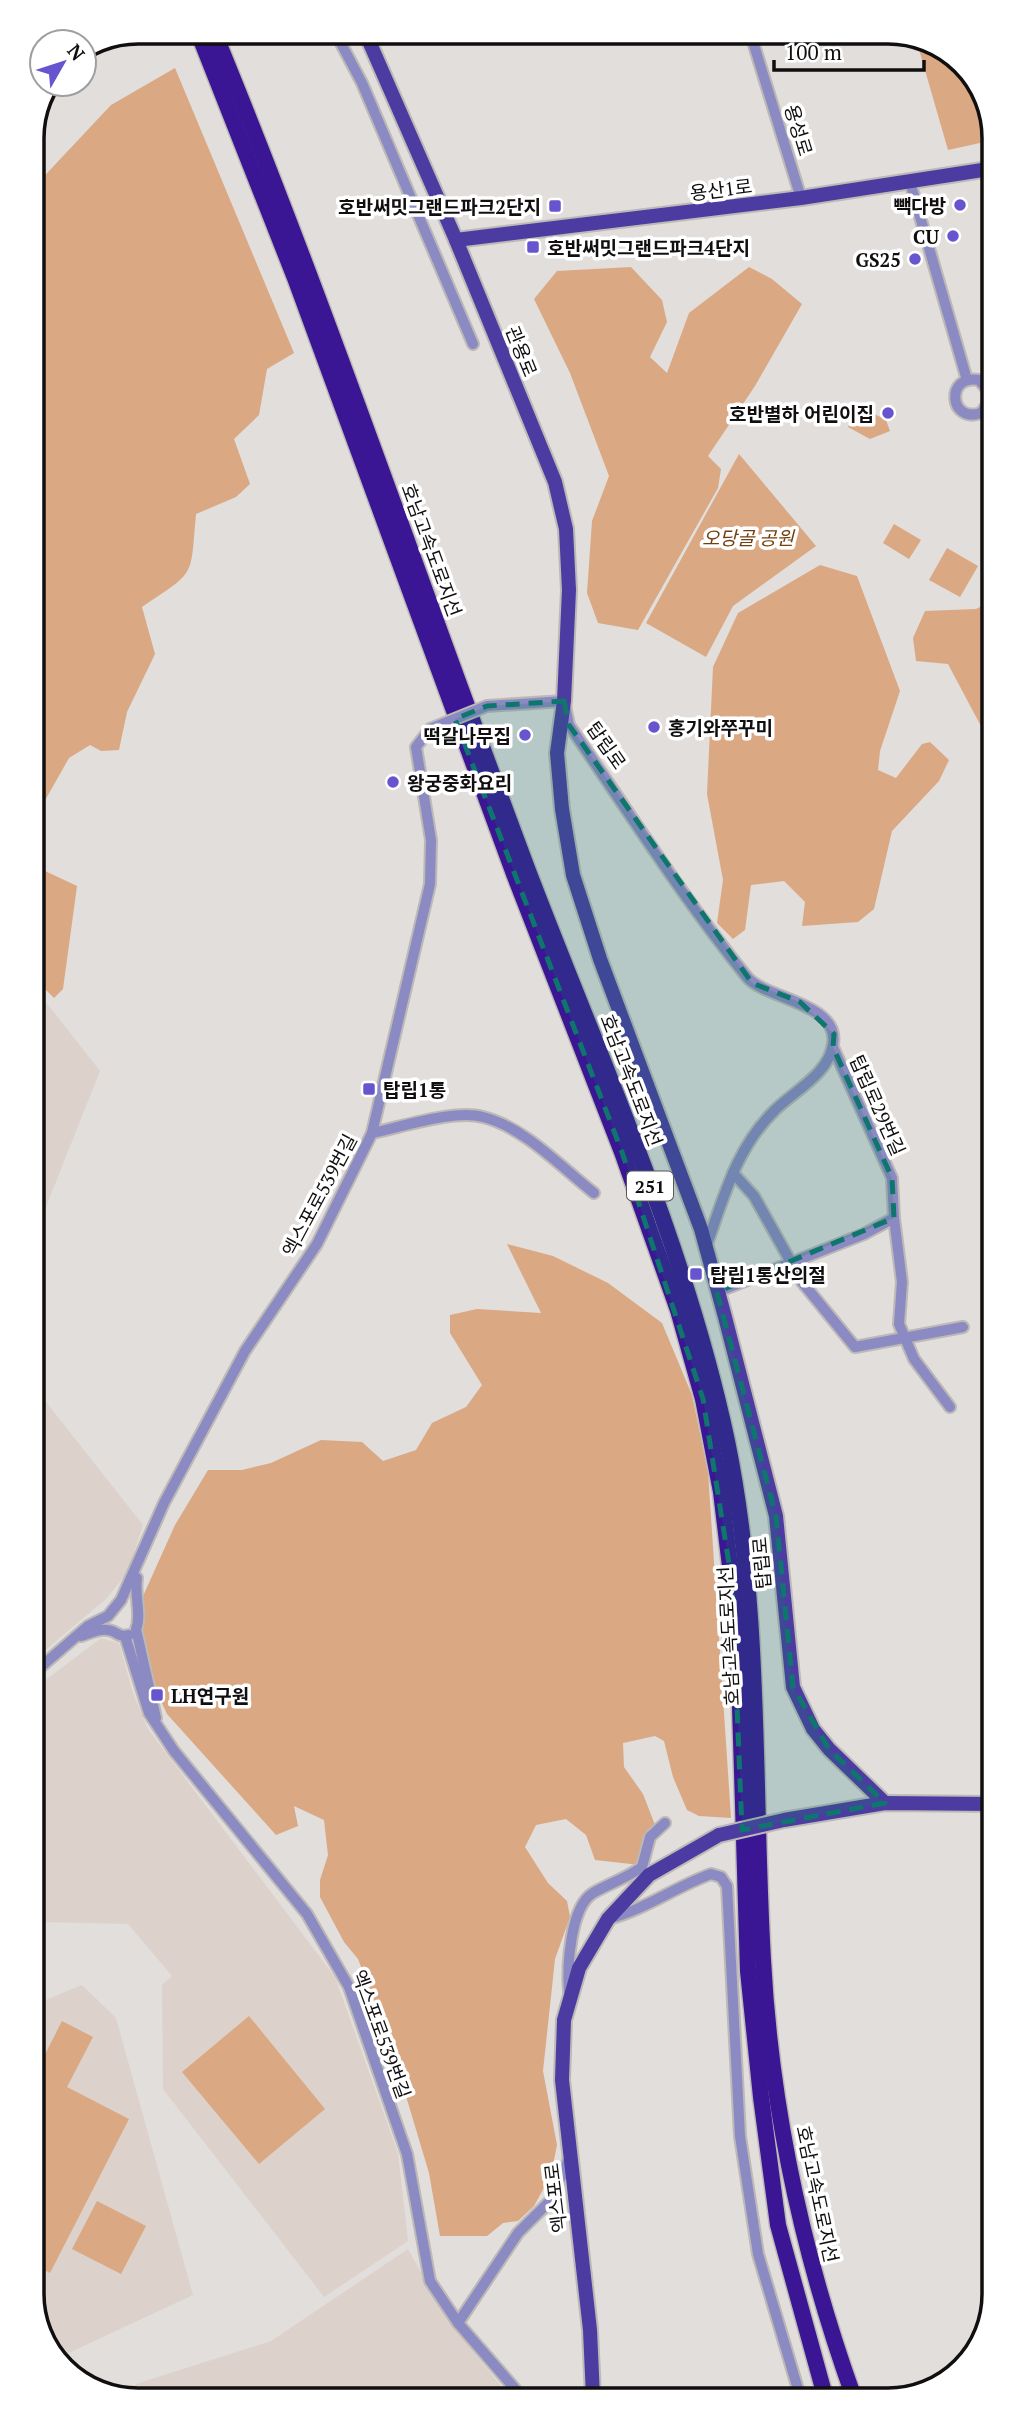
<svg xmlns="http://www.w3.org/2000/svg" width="1026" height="2432" font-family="'PT Serif','Noto Sans KR',serif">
<rect width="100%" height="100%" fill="#e2dedc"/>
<g fill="#dcd2cb">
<polygon points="34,987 100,1071 42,1217 34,1268"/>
<polygon points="35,1388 143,1525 128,1572 106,1599 35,1659"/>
<polygon points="101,1638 119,1643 133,1693 148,1729 335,1977 398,2153 408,2241 324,2297 163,2089 162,1985 172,1976 128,1924 36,1922 35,1688"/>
<polygon points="82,1985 116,2018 193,2295 58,2358 37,2328 36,2004"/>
<polygon points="408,2249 447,2319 511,2398 125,2398 136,2384 271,2341"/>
</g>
<g fill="#daa882">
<polygon points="916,39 953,54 989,104 989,141 948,150"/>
<path d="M 175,68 L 294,353 L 267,369 L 259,415 L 234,439 L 250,484 L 236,497 L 196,514 C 190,579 197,570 142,607 L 155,654 L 127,712 L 119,750 L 101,751 L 90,745 L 69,758 L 39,811 L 43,870 L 77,886 L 63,989 L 54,998 L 34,978 L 32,359 L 36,354 L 35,336 L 32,335 L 32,196 L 34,187 L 111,105 Z"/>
<polygon points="631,267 662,300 667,322 650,357 667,373 689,313 749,267 772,279 802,304 755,386 708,456 721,469 718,488 638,630 598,623 587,593 592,521 609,476 570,373 534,299 557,271"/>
<polygon points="859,406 886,420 890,431 870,439 848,427"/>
<polygon points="739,454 816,546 733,606 706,657 646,623"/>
<polygon points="894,524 921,540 909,559 883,543"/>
<polygon points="947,548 978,566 960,597 929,580"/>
<polygon points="820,565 857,576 900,691 880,751 878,770 896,778 922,744 930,742 949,760 939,781 892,831 874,909 858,922 802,926 805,902 784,881 751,885 745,930 733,939 717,923 723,880 707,794 713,667 738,613"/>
<polygon points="990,602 991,745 948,664 916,661 913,638 925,611 976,609"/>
<polygon points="507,1244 553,1256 608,1283 662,1323 692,1395 708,1472 731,1818 699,1816 687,1810 673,1777 664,1741 655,1736 623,1743 624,1767 643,1794 657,1830 640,1865 595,1860 586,1835 566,1819 536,1825 525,1847 548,1883 567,1901 570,1917 555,1959 543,2071 557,2145 551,2175 534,2206 518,2221 503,2223 487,2236 440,2236 429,2173 388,2036 358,1959 344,1942 320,1897 320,1880 328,1855 324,1820 294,1806 298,1826 276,1835 167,1714 155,1688 140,1635 143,1623 139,1605 175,1525 208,1470 242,1470 271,1463 321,1440 362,1442 383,1461 416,1450 432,1423 466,1407 482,1385 450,1333 450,1315 477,1309 541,1313"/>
<polygon points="249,2016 325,2109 259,2164 182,2072"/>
<polygon points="62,2021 93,2037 67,2087 129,2119 50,2273 37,2266 36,2072"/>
<polygon points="97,2201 146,2226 121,2274 72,2249"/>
</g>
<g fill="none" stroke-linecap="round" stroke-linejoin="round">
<g stroke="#bcb9b7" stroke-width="14">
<g id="minor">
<polyline points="335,32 362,83 473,344"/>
<polyline points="750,32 801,198"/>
<polyline points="752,37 768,32"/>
<polyline points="910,182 967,380"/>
<path d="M 990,393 L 979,380 C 945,374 949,424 981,413 L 990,401"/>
<path d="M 487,706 L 564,701 L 569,725 C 627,809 682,897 747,977 C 765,999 840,1003 833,1044 C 829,1074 794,1091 775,1110 C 736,1148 724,1197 706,1247"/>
<polyline points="833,1047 892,1178 894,1218 902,1282 899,1324 914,1359 950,1407"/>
<path d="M 372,1133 C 402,1127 455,1109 483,1117 C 524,1127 561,1167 594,1193"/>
<polyline points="733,1173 754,1196 802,1282 855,1347 963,1327"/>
<polyline points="717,1292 864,1234 894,1218"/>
<path d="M 137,1578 C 134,1594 142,1616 136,1629 L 156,1718"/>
<path d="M 81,1636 C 91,1633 102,1627 112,1631 C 119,1634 120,1637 129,1635"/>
<polyline points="125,1636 149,1713 174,1751 307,1914 349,1987 407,2154 430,2281 458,2323 523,2398"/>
<polyline points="35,1672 88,1626 108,1616 121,1600 164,1503 245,1351 317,1244 372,1133 430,884 431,840 416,747 430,729"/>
<path d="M 608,1919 C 644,1910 675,1887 711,1874 L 721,1877 L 727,1886 L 740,2136 L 758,2254 L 800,2396"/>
<path d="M 569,1992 C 567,1967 570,1907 593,1893 C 608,1884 625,1879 642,1867 L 650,1837 L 665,1823"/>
<polyline points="458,2323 518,2233 551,2200 569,2159"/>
</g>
</g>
<g stroke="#bcb9b7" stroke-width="18">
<g id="major">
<polyline points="365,32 456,240 555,482 566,529 569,590 564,701 557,753 562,809 573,875 600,959 701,1229 725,1317 776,1516 793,1687 813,1729 829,1749 885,1803"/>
<polyline points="456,240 801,198 989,169"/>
<polyline points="784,1820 885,1803 993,1804"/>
<polyline points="593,2397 590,2330 562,2080 564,2020 579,1968 608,1919 649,1875 719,1835"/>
</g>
</g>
<g stroke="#bcb9b7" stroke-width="19">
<g id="highway">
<polyline points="198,32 295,278 514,874 622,1152 678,1310 703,1399 721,1492 732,1583 739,1673 748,1971 761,2097 778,2225 825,2396"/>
<path d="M 214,32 C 327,307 422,589 527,868 C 599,1057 685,1243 727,1441 C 762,1611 753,1787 763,1960 C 771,2109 803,2255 853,2395"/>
</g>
</g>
<use href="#minor" stroke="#8b8ac2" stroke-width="10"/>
<use href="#major" stroke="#4c3ca1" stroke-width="14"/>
<use href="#highway" stroke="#3a1694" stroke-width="16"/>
<g stroke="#bcb9b7" stroke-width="14" stroke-linecap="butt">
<polyline id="minor-bridge" points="430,729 487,706"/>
</g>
<g stroke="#bcb9b7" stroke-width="18" stroke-linecap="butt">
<polyline id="major-bridge" points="719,1835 784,1820"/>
</g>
<use href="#minor-bridge" stroke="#8b8ac2" stroke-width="10"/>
<use href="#major-bridge" stroke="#4c3ca1" stroke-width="14"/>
</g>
<path fill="#0f766e" fill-opacity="0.2" stroke="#0f766e" stroke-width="5" stroke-dasharray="14 9" stroke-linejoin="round" d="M 564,701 L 569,725 L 752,983 L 800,1002 L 834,1034 L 833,1047 L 892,1178 L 894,1218 L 717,1292 L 776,1516 L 793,1687 L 829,1749 L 885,1803 L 742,1830 L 732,1583 L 703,1399 L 622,1152 L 455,719 L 487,706 Z"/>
<g fill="#6655ce" stroke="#fff" stroke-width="2.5">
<circle cx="960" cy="205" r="7"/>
<rect x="548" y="199" width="14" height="14" rx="3.5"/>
<circle cx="953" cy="236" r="7"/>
<rect x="526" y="240" width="14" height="14" rx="3.5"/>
<circle cx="915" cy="259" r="7"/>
<circle cx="888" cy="413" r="7"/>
<circle cx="654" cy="727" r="7"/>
<circle cx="525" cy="735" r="7"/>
<circle cx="393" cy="782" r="7"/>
<rect x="362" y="1082" width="14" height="14" rx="3.5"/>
<rect x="689" y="1267" width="14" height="14" rx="3.5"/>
<rect x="150" y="1688" width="14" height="14" rx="3.5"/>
</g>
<g text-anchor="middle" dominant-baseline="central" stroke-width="7" stroke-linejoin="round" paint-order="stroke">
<rect fill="#fff" stroke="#585656" stroke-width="2" x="627" y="1171.5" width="46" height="29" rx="5"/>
<g font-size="18" font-weight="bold" fill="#100e0e">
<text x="650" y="1186">251</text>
</g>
<g font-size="19" fill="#100e0e" stroke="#fff">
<text transform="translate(799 130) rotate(73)">용성로</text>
<text transform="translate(721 189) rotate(-7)">용산1로</text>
<text transform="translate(522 351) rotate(68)">관용로</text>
<text transform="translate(432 550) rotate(70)">호남고속도로지선</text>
<text transform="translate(607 745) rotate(55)">탑립로</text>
<text transform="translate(632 1080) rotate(69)">호남고속도로지선</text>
<text transform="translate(878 1105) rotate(66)">탑립로29번길</text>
<text transform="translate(319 1195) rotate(-62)">엑스포로539번길</text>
<text transform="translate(761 1563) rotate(-95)">탑립로</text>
<text transform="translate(728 1636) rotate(-93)">호남고속도로지선</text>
<text transform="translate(382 2034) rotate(70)">엑스포로539번길</text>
<text transform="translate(818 2194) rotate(78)">호남고속도로지선</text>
<text transform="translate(555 2198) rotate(-97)">엑스포로</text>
</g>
<g font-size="19" font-weight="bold" fill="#100e0e" stroke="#fff" text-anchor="end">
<text x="946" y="205">빽다방</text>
<text x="541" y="206">호반써밋그랜드파크2단지</text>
<text x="939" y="236">CU</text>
<text x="547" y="247" text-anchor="start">호반써밋그랜드파크4단지</text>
<text x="901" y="259">GS25</text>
<text x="874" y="413">호반별하 어린이집</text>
<text x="668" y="727" text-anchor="start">홍기와쭈꾸미</text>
<text x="511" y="735">떡갈나무집</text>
<text x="407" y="782" text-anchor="start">왕궁중화요리</text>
<text x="383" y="1089" text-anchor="start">탑립1통</text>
<text x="710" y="1274" text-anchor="start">탑립1통산의절</text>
<text x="171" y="1695" text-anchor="start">LH연구원</text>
</g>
<g font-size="19" font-style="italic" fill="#733f0f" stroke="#fff">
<text x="748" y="537">오당골 공원</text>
</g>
</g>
<path d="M0 0H1026V2432H0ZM138 44H888A94 94 0 0 1 982 138V2294A94 94 0 0 1 888 2388H138A94 94 0 0 1 44 2294V138A94 94 0 0 1 138 44Z" fill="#fff" fill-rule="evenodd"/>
<path fill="none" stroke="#100e0e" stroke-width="3.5" d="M138 44H888A94 94 0 0 1 982 138V2294A94 94 0 0 1 888 2388H138A94 94 0 0 1 44 2294V138A94 94 0 0 1 138 44Z"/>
<g transform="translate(63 63) rotate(51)"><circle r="33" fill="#ffffff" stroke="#9f9f9f" stroke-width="2"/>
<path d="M0-5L12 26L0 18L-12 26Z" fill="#6655ce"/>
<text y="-10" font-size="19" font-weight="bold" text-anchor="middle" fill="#100e0e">N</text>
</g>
<path d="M774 60v10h150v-10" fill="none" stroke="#100e0e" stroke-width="3.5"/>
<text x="785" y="60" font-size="21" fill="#100e0e" stroke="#ffffff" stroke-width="5" paint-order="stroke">100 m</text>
</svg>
